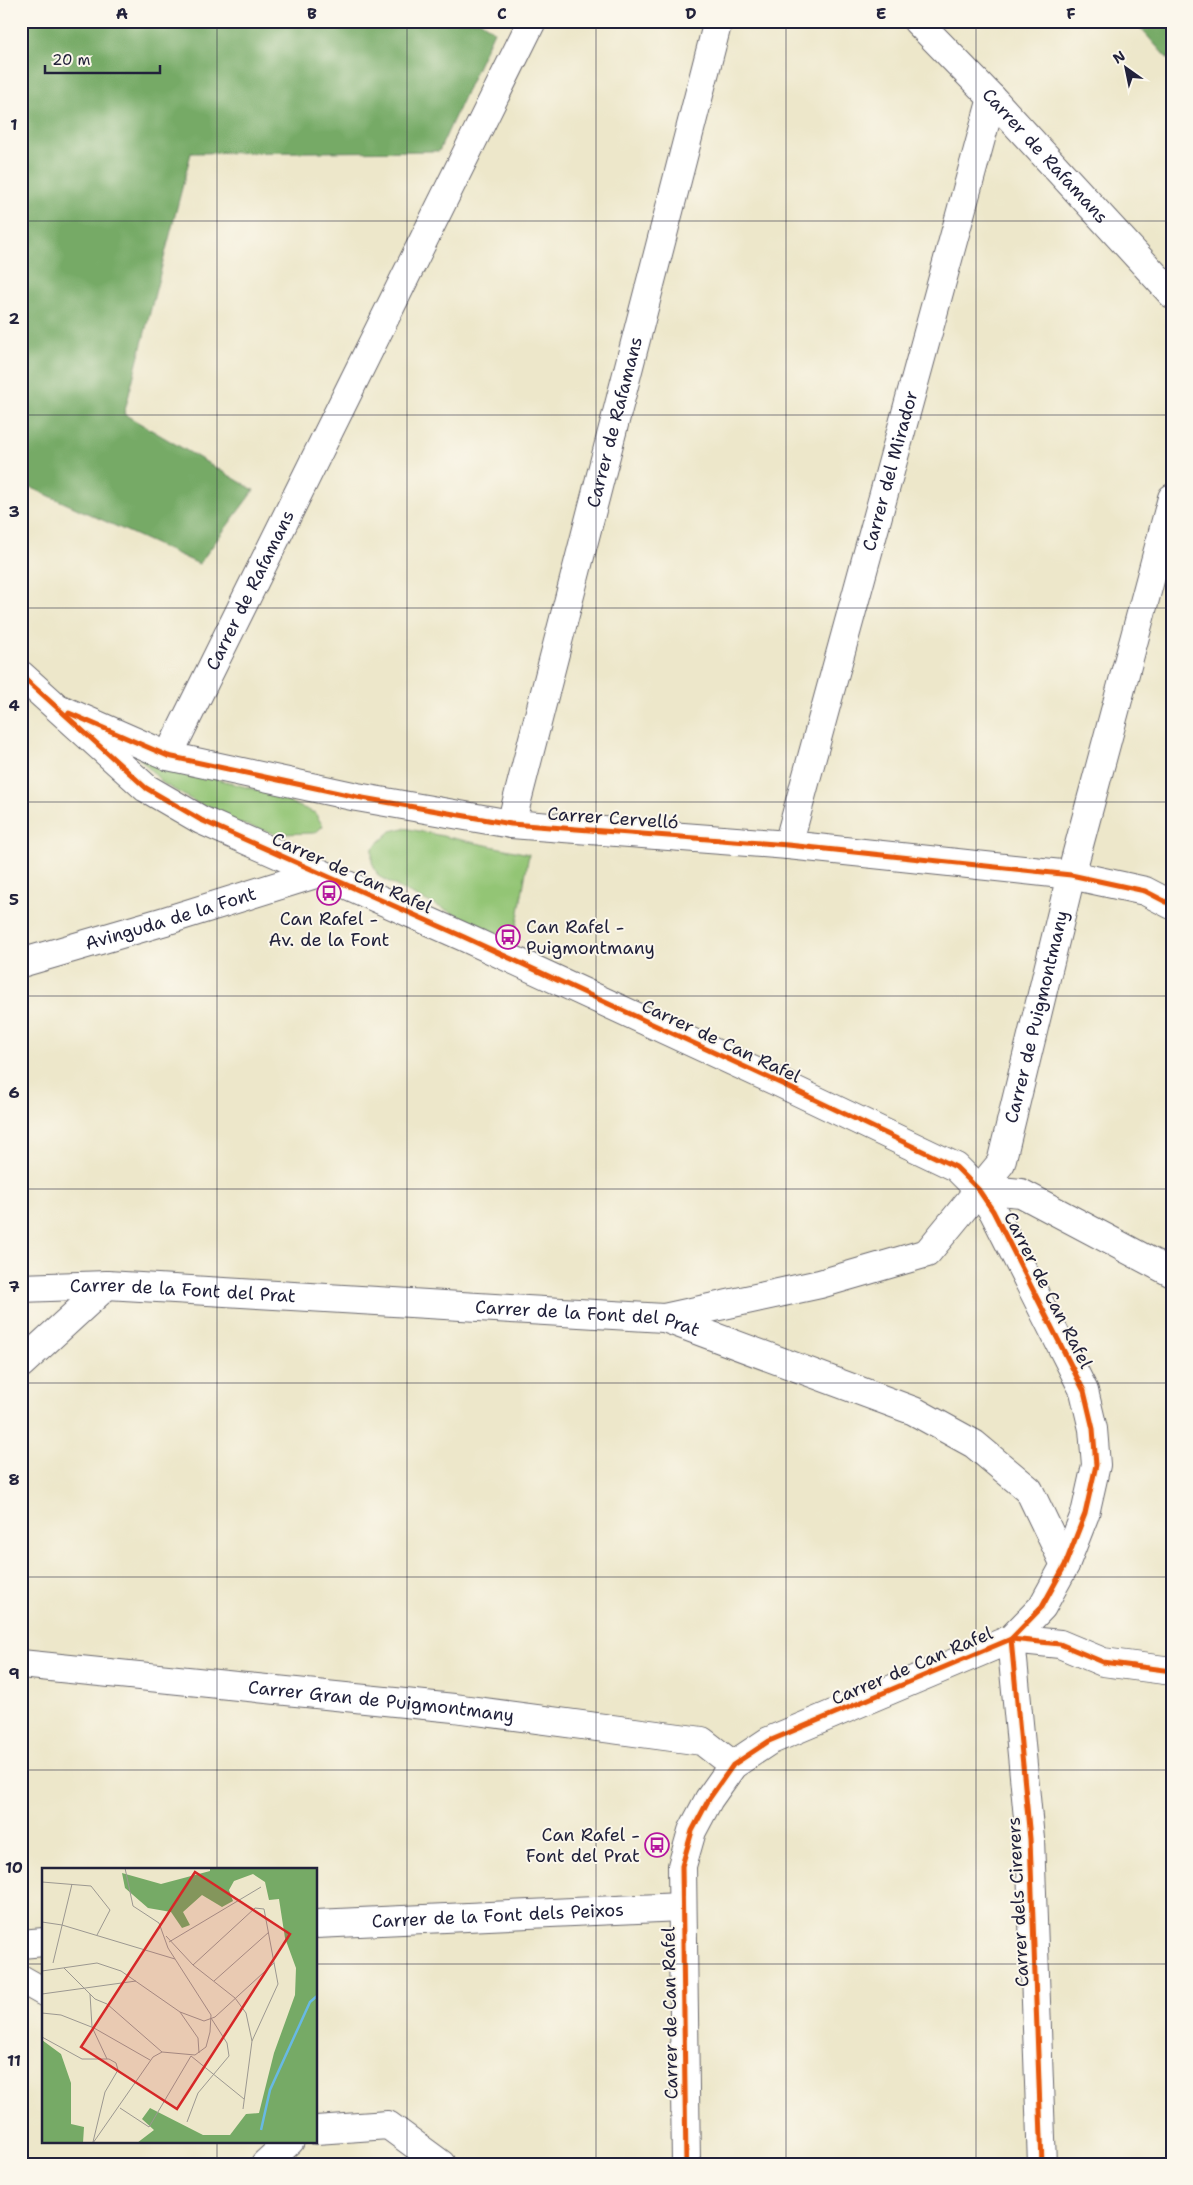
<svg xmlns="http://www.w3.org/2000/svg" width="1193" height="2185" font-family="'Shantell Sans',sans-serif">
<rect width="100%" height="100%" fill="#fbf7ec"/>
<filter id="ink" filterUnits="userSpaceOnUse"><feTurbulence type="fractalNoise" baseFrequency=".02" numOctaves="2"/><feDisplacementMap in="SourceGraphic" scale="10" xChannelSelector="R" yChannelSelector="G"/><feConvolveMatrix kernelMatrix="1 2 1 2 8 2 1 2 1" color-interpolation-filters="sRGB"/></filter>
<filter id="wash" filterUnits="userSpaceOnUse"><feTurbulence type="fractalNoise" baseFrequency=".0096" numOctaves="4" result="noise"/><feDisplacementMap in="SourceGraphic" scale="20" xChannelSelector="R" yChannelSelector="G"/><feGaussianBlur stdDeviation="1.12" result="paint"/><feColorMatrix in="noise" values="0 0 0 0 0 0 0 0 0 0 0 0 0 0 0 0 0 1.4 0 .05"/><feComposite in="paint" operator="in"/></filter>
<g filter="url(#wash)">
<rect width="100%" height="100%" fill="#ede7ca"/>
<g fill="#93c575" stroke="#5a7458">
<polygon points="139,758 268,793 315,813 323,826 315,833 276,834 227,820 164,784"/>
<polygon points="404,828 529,854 514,941 409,893 378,876 372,862 372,849 391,831"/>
</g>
<g fill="#76aa66" stroke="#4c6650">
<polygon points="21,21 480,21 494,31 439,151 191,153 124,414 254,490 199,564 21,483"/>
<polygon points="1134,21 1172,21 1172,60 1166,57"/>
</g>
</g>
<g filter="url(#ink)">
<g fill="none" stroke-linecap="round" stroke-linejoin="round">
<g stroke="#69676d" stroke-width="30">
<g id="minor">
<path id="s1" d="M 917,21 L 992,98 L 1172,294"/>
<polyline points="63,710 168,756 357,797 511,824 788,845 1071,875 1145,891 1172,905"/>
<path id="s2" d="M 168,756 L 532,21"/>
<path id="s3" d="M 511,824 L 718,21"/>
<path id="s4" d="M 788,845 L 992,98"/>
<path id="s5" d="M 21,963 L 165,921 L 319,873"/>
<polyline points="978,1189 1021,1193 1172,1273"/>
<path id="s6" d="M 21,1288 L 107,1285 L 664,1318 L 914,1411 L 974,1444 L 1029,1490 L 1065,1565"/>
<path id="s7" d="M 664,1318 L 820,1284 L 927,1253 L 1001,1163 L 1071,875 L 1172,498"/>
<polyline points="21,1364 107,1285"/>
<path id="s8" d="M 21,1664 L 454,1708 L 702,1741 L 733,1765"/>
<path id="s9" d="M 316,1924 L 681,1907"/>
<polyline points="21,1944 44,1942"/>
<polyline points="21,1979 44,1992"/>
<polyline points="316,2130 388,2125 441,2164"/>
<polyline points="265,2164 290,2141"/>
<polyline points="1042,2164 1030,1839 1011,1639 1060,1644 1103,1662 1172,1671"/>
</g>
</g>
<g stroke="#69676d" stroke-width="30">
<polyline id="tertiary" points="21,675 146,788 201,820 464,937 782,1084 956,1167 978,1189 993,1211 1084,1391 1093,1429 1096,1465 1085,1514 1065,1565 1042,1607 1011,1639 769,1741 733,1765 709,1799 692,1831 682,1866 686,2164"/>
</g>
<use href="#minor" stroke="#fff" stroke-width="28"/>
<use href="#tertiary" stroke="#fff" stroke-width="28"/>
<g stroke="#fbf7ec" stroke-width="8">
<g id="cycleway">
<polyline points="21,675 146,788 201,820 464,937 782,1084 956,1167 978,1189 993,1211 1084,1391 1093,1429 1096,1465 1085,1514 1065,1565 1042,1607 1011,1639 769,1741 733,1765 709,1799 692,1831 682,1866 686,2164"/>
<polyline points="69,713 168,756 357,797 511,824 788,845 1071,875 1145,891 1172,905"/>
<polyline points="1011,1639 1030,1839 1042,2164"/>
<polyline points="1011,1639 1060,1644 1103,1662 1172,1671"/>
</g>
</g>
<use href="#cycleway" stroke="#e8590c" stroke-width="5"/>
</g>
</g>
<path fill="none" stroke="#22223b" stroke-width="1" stroke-opacity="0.55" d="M 217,21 L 217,1869M 407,21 L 407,2164M 596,21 L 596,2164M 786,21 L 786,2164M 976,21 L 976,2164M 21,221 L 1172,221M 21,415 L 1172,415M 21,608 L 1172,608M 21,802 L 1172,802M 21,996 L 1172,996M 21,1189 L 1172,1189M 21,1383 L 1172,1383M 21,1577 L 1172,1577M 21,1770 L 1172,1770M 21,1964 L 44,1964M 316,1964 L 1172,1964M 217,2141 L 217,2164"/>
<defs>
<g id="bus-ring" transform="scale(1.25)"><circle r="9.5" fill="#fbf7ec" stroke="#b5179e" stroke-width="1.5"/><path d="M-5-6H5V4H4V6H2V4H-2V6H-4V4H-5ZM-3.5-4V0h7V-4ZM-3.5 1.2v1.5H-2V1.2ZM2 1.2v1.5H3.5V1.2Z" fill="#b5179e"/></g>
</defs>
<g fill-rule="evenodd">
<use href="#bus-ring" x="329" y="893"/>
<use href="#bus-ring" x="508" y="937"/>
<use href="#bus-ring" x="657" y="1845"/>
</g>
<g text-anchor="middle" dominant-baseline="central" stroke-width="4" stroke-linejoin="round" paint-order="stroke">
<g font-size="18" fill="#22223b" stroke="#fbf7ec">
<text stroke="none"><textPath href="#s1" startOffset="186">Carrer de Rafamans</textPath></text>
<text stroke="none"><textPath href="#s3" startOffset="415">Carrer de Rafamans</textPath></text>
<text stroke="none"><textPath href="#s4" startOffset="388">Carrer del Mirador</textPath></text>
<text stroke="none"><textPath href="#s2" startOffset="185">Carrer de Rafamans</textPath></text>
<text transform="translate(613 818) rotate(4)">Carrer Cervelló</text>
<text transform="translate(352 873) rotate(24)">Carrer de Can Rafel</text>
<text stroke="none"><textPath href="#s5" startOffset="156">Avinguda de la Font</textPath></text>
<text stroke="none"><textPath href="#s7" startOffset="538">Carrer de Puigmontmany</textPath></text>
<text transform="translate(721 1041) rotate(25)">Carrer de Can Rafel</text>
<text transform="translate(1048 1290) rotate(63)">Carrer de Can Rafel</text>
<text stroke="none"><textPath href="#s6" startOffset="162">Carrer de la Font del Prat</textPath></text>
<text stroke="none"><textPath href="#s6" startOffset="568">Carrer de la Font del Prat</textPath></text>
<text transform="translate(912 1666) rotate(-23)">Carrer de Can Rafel</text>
<text stroke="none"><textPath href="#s8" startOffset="362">Carrer Gran de Puigmontmany</textPath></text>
<text transform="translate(1018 1902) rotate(-93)">Carrer dels Cirerers</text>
<text stroke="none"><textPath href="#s9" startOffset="182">Carrer de la Font dels Peixos</textPath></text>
<text transform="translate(670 2013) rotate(-91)">Carrer de Can Rafel</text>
</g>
<g font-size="18" fill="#22223b" stroke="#fbf7ec">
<text x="329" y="919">Can Rafel -<tspan x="329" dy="21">Av. de la Font</tspan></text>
<text x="526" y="927" text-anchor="start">Can Rafel -<tspan x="526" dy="21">Puigmontmany</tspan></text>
<text x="640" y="1835" text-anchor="end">Can Rafel -<tspan x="640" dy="21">Font del Prat</tspan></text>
</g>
</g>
<g transform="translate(42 1868)">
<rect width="275" height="275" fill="#ede7ca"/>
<path d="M 168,0 L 275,0 L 275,275 L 95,275 L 112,262 L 100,251 L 108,240 L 161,267 L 188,267 L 204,246 L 217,245 L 232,185 L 253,127 L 254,100 L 243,70 L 237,31 L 227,32 L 223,14 L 211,6 L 192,13 L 187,22 L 191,33 L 180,39 L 160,27 L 141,44 L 148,57 L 140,60 L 129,44 L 106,40 L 83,20 L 80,5 L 119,16 L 168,3 ZM 0,172 L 19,186 L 29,215 L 29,256 L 42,259 L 41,275 L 0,275 Z" fill="#76aa66"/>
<path fill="none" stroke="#68b9e3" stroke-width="2.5" d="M 219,262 L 228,222 L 268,134 L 275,128"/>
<path fill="none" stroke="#9c9891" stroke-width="1" d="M 0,14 L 49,18 L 68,42 L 55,67M 0,54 L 20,57 L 133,91M 124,68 L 151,97 L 193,130 L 204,145 L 210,173 L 201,241M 127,74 L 219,19M 11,95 L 30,16M 151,97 L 213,40 L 222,41 L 236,116 L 210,173M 22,100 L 53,131 L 65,136 L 120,184M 0,103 L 55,95 L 79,103 L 138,144 L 156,170 L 157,185M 172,113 L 227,64M 0,126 L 94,113M 48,126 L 50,159 L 65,191M 138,144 L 162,153 L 173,149 L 232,95M 0,145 L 19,147 L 52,160 L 108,192M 0,169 L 40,191 L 67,191 L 74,195 L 76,202 L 63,224 L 51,274M 149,188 L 202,231M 78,240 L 107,259 L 149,188M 145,254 L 156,225 L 187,188 L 185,175 L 169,150M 51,275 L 111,189 L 120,184 L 153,187 L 164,179 L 168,164 L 169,147 L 126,80 L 117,55 L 91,38 L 83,0"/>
<path fill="#d62828" fill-opacity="0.15" stroke="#d62828" stroke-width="2.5" d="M 153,4 L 248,66 L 135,241 L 39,179 Z"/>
<rect width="275" height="275" fill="none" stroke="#22223b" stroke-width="2.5"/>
</g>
<rect width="1193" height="2185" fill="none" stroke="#fbf7ec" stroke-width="55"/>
<g transform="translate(1126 68) rotate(327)" stroke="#fbf7ec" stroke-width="4" paint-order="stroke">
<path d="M0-4L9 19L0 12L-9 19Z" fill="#22223b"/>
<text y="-8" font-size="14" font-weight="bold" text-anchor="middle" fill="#22223b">N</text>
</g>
<path d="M45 65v8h115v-8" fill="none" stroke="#22223b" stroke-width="2.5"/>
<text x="52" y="65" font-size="15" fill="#22223b" stroke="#fbf7ec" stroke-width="4" paint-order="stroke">20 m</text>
<rect x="28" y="28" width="1138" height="2130" fill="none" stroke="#22223b" stroke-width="2"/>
<g font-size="16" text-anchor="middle" font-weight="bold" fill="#22223b">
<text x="122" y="19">A</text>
<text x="312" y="19">B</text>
<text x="502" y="19">C</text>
<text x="691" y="19">D</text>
<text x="881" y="19">E</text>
<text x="1071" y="19">F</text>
<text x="14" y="130">1</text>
<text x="14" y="324">2</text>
<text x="14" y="517">3</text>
<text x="14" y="711">4</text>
<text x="14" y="905">5</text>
<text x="14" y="1098">6</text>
<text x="14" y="1292">7</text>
<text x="14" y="1485">8</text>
<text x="14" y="1679">9</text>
<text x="14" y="1873">10</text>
<text x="14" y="2066">11</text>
</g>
</svg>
